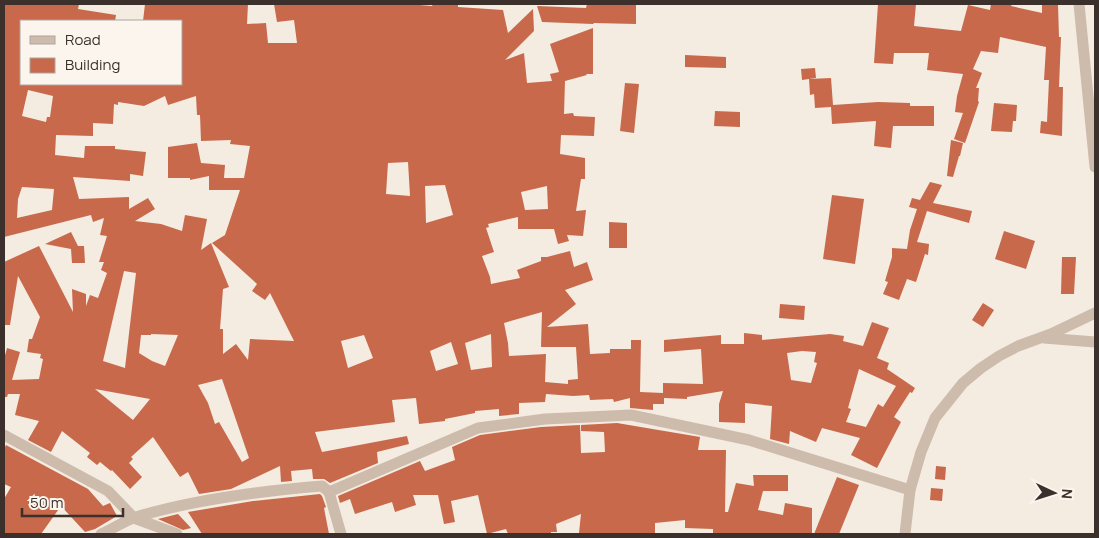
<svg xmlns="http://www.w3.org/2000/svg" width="1099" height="538" font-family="Manrope,sans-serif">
<rect width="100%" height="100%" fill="#f4ebe1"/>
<g fill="#c8694b" fill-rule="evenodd">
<path d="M 4,4 L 79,4 L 78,9 L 116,15 L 115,21 L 21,21 L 21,84 L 181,84 L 181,21 L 143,21 L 145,4 L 248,4 L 247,24 L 266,23 L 268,43 L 297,43 L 294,20 L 277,22 L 274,4 L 383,5 L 383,4 L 407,4 L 432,6 L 433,4 L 458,4 L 458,7 L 503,10 L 508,33 L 533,9 L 534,31 L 505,60 L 524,53 L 527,83 L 552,81 L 550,74 L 559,72 L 550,44 L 593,28 L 593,74 L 586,74 L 587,75 L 565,81 L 564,114 L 573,113 L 574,116 L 595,117 L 594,136 L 561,135 L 560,154 L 585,158 L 585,179 L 581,179 L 576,211 L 586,210 L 583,236 L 567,235 L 569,241 L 558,244 L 554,229 L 518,229 L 518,217 L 488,224 L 489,227 L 486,228 L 494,252 L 482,256 L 490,277 L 491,284 L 520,278 L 517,270 L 541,261 L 541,257 L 547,257 L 570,251 L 574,267 L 587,262 L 593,280 L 565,290 L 576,304 L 547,327 L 588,324 L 590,354 L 610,353 L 610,349 L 631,349 L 631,340 L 641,340 L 640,392 L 663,393 L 663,383 L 703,384 L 701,349 L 664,352 L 664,340 L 721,335 L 721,344 L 744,344 L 744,333 L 762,335 L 762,340 L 830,334 L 844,336 L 843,341 L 863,346 L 872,322 L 889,328 L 877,358 L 889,363 L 887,369 L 915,388 L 912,393 L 910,392 L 894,417 L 901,422 L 877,468 L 851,455 L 860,438 L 822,428 L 816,442 L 790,431 L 789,444 L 770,439 L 772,406 L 745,403 L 745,423 L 719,422 L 719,404 L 723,391 L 687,397 L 687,399 L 664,398 L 664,404 L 653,404 L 653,410 L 630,408 L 630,398 L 614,402 L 613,399 L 590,400 L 589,395 L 573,396 L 546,394 L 545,402 L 519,403 L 519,414 L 499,416 L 499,409 L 475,411 L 475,413 L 445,419 L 445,421 L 419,424 L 416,398 L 392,400 L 395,422 L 315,432 L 322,452 L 407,436 L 409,444 L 377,452 L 378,463 L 330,483 L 324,479 L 313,479 L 312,469 L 291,471 L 292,481 L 281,482 L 280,466 L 231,489 L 199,494 L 188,472 L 180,477 L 153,437 L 131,457 L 133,459 L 129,463 L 142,477 L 130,489 L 112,470 L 111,471 L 100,462 L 97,465 L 87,457 L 90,453 L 62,431 L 51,452 L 28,440 L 39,421 L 15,415 L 20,394 L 8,394 L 7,397 L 4,397 L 4,359 L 7,348 L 20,352 L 12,380 L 39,379 L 43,359 L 40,358 L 41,354 L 27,352 L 29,339 L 32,339 L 40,317 L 18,276 L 10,325 L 4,325 L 4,262 L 39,246 L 73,312 L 72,289 L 86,294 L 86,306 L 90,295 L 98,298 L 107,273 L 101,270 L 104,262 L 99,262 L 107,236 L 100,235 L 104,218 L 93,222 L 91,215 L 4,237 ZM 28,90 L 53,96 L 50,117 L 47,117 L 46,122 L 22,116 ZM 165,96 L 168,105 L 196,96 L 197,115 L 200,115 L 201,141 L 231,140 L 230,144 L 250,146 L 244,178 L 224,178 L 225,165 L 201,163 L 197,143 L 168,147 L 168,178 L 190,178 L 190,180 L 209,176 L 209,190 L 240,190 L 225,235 L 212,243 L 257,284 L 252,291 L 265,300 L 270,293 L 294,341 L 250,339 L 248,360 L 236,344 L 223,354 L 223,329 L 220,329 L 223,289 L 229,287 L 211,243 L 201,250 L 207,219 L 185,215 L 182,231 L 161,224 L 135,221 L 155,209 L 148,198 L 129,209 L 129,197 L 79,199 L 73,177 L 130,181 L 130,174 L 143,176 L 146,152 L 115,149 L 115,146 L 85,146 L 84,158 L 55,155 L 56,135 L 93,136 L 93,123 L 113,124 L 114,104 L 118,105 L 118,102 L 144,106 ZM 408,162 L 410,196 L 386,194 L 388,163 ZM 445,185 L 453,215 L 426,223 L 425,186 ZM 547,186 L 548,209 L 525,210 L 521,192 ZM 22,187 L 54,189 L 52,210 L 17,218 L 18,199 ZM 124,271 L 136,273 L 125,368 L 103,361 ZM 542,312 L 541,347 L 576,347 L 578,379 L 568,380 L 568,384 L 545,382 L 546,354 L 509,356 L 508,343 L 504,323 ZM 151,334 L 178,335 L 165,366 L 152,361 L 139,353 L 141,335 L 151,335 ZM 491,334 L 492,367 L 471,370 L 465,343 ZM 364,335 L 373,358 L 348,368 L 341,341 ZM 451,342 L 458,364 L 436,371 L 430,351 ZM 802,351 L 816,352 L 814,362 L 817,363 L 811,383 L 791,380 L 787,353 ZM 859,369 L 896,386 L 883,407 L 878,404 L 866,427 L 846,422 L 851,409 L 848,408 ZM 222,379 L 249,458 L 242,462 L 219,422 L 215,424 L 208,403 L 198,385 ZM 95,389 L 150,399 L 133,420 Z"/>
<polygon points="587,4 636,4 636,24 594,23 593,24 542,22 537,6 586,8"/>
<polygon points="878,4 916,4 914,26 961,31 968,5 990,10 991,4 1012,4 1011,6 1042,13 1042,4 1058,4 1059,37 1061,37 1059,87 1063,87 1062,136 1040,133 1041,121 1047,122 1049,80 1044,80 1046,47 1000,37 998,53 981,51 973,69 982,73 976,88 979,88 978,101 979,102 965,143 954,139 963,113 955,112 957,96 963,74 927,70 929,53 894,53 893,64 874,63"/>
<polygon points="685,55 726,57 726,68 685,67"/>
<polygon points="815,68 816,78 802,80 801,69"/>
<polygon points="831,78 833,105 878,102 910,103 910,106 934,106 934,126 893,126 891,148 874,146 876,121 832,124 831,107 815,108 814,94 810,95 809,79"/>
<polygon points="625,83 639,84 634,133 620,131"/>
<polygon points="994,103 1017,105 1016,121 1013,121 1012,132 991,131"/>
<polygon points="715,111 740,112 740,127 714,126"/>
<polygon points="951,140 963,143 960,156 959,156 953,177 947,176"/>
<polygon points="930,182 942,185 933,203 972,211 969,223 927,211 917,242 929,244 928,255 925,254 916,282 907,279 899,300 883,294 888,282 885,281 892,257 892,248 907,249 910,230 917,209 909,207 912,198 920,200"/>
<polygon points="832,195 864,199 855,264 823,259"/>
<polygon points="609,222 627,223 627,248 609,248"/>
<polygon points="1004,231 1035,241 1026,269 995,259"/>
<polygon points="71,232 78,246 84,246 85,263 72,263 71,249 45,244"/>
<polygon points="1062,257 1076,257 1074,294 1061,294"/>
<polygon points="983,303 994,310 983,327 972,320"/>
<polygon points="780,304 805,306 804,320 779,318"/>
<polygon points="617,423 700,437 698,450 726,450 725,512 728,512 736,483 754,486 753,475 788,475 788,491 763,491 758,510 783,515 785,503 812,508 812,534 713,534 713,529 685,528 685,520 655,523 655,534 579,533 581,514 556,524 557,532 551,532 551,534 508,534 506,529 487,534 478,495 451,501 455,522 444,524 438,495 413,495 416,505 395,512 392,502 355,514 350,499 340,503 338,496 420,461 425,471 455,460 452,447 480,435 541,427 580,425 581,453 605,452 604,432 581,431 581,425"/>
<polygon points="6,445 88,489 103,506 110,503 117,516 95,529 85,532 61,506 41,534 4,534 4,499 11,487 4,484 4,449"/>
<polygon points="936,466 946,467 945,480 935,479"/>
<polygon points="837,477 859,485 839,534 814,534"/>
<polygon points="931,488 943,489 942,501 930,500"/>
<polygon points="320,494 322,496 326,507 324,508 329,534 202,534 188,512 253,501"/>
<polygon points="178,514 191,528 183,530 158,519"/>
</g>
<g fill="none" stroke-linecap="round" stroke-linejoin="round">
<g stroke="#cdbbac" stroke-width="11">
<polyline points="1079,4 1095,167"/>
<polyline points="1044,338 1095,342"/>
<polyline points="4,435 108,491 134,518 177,534"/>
<polyline points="329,492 478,428 545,419 631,415 749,440 910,490"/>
<path d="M 101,534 C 113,529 124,521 136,517 C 196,499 260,491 322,486 L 329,492 L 341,534"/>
<polyline points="905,534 910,490 921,452 935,418 963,383 981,368 999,356 1018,346 1051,334 1095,313"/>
</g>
</g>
<rect width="1099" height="538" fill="none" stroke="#3b302b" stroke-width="10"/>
<rect x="20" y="20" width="162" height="65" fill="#fbf5ee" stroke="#aea6a0"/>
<rect x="30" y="36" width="25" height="8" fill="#cdbbac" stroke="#aea6a0"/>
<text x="65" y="45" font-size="15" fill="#3b302b">Road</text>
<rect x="30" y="58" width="25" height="15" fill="#c8694b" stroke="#aea6a0"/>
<text x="65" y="70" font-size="15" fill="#3b302b">Building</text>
<g transform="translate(1054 493) rotate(94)" stroke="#fbf5ee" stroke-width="4" paint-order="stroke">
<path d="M0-4L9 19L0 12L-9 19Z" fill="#3b302b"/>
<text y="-8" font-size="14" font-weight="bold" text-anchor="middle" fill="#3b302b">N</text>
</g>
<path d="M22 508v8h101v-8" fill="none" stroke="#3b302b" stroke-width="2.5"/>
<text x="30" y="508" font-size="15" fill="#3b302b" stroke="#fbf5ee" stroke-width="4" paint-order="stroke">50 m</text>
</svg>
